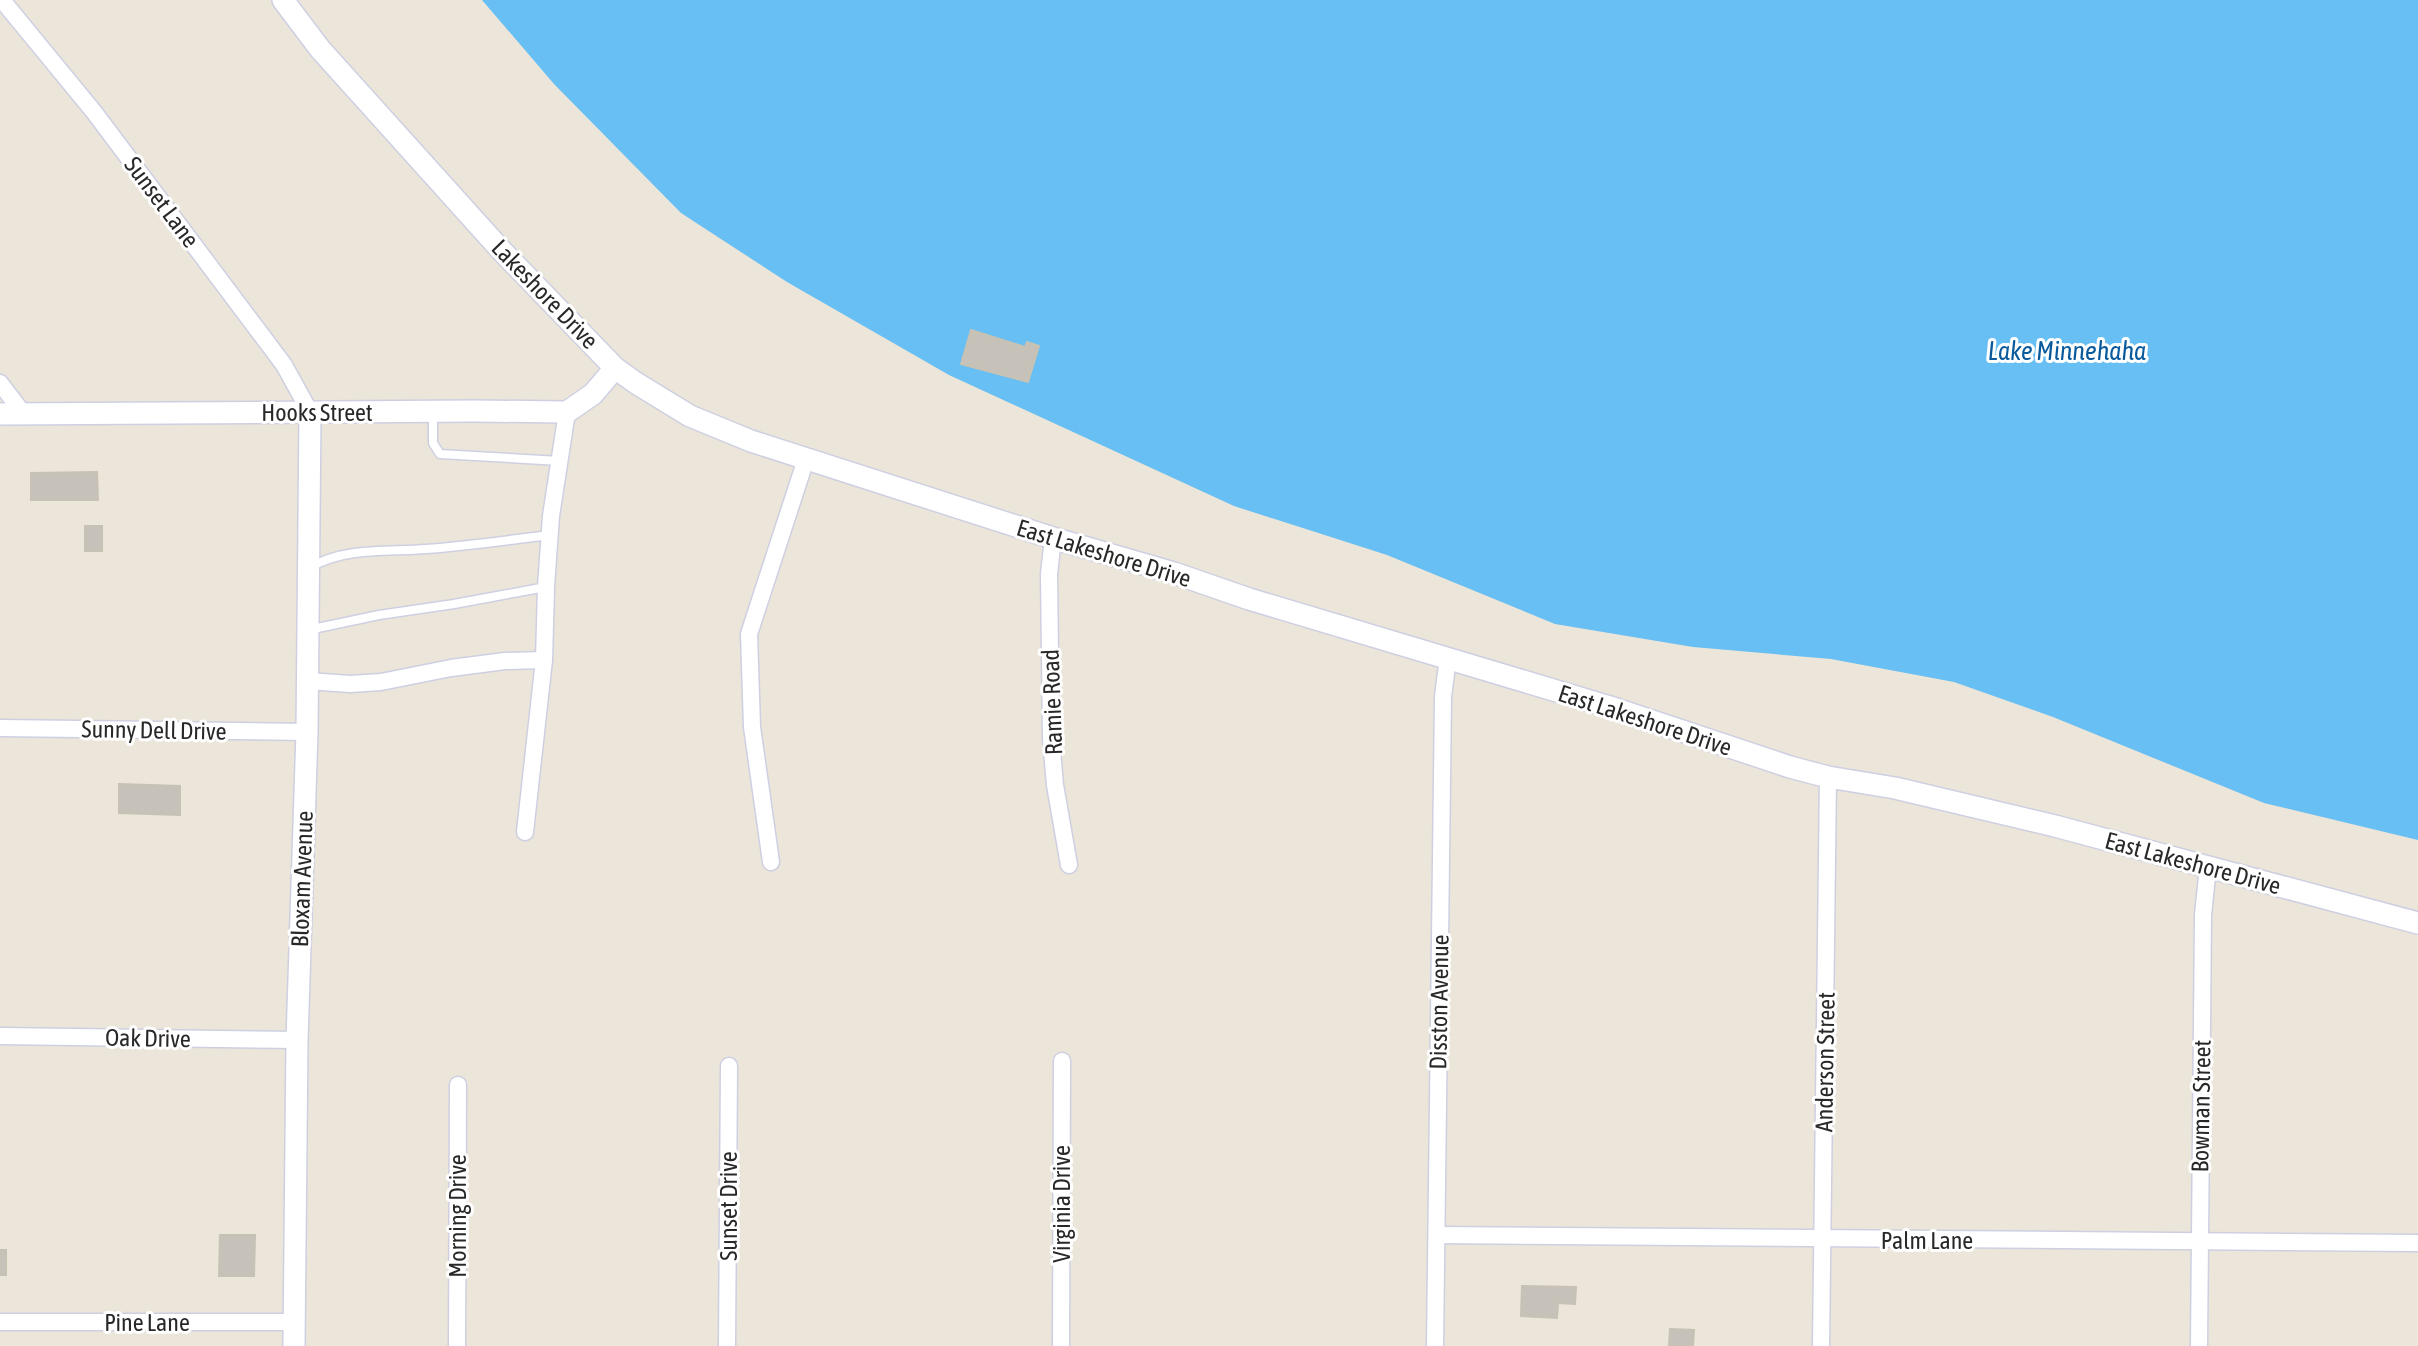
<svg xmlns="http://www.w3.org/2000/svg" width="2418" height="1346" font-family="'Asap Condensed',sans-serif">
<rect width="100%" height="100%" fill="#ece5d9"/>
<polygon fill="#67bff3" points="482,0 2418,0 2418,840 2264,803 2053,717 1954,682 1831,659 1693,647 1555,624 1387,555 1234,506 949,375 787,282 681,213 554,84"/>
<g fill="#c7c2b9" stroke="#c7c2b3" stroke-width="2">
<polygon points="971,330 1025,347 1027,342 1039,346 1028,382 961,364"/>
<polygon points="97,472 98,500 31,500 31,473"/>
<rect x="85" y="526" width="17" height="25"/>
<polygon points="119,784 180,786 180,815 119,813"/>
<polygon points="220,1235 255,1235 254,1276 219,1276"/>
<rect x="0" y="1250" width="6" height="25"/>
<polygon points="1522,1286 1576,1287 1575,1304 1558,1303 1557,1318 1521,1316"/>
<polygon points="1670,1329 1694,1330 1693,1346 1669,1346"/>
</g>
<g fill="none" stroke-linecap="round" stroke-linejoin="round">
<g stroke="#ced0e2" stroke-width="11">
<g id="service">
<polyline points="433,411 433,443 440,454 560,461"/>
<path d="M 311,567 C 345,547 388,552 426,549 C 468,546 508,540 549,535"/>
<polyline points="308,630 379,615 454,604 546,587"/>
</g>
</g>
<g stroke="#ced0e2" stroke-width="19">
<g id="minor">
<polyline points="2,0 94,112 284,365 310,412"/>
<polyline points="0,383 23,413"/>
<polyline points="1053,538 1049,574 1051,739 1055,785 1069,865"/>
<polyline points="308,681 350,684 381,682 451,668 505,661 544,660"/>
<polyline points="0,728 307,732"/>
<polyline points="525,832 544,660 546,587 551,516 567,412"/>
<polyline points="771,862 752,727 749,634 806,459"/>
<polyline points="0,1036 297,1040"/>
<polyline points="1437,1235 2418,1243"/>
<polyline points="0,1322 294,1322"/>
<polyline points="457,1346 458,1085"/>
<polyline points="727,1346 729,1066"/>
<polyline points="1061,1346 1062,1061"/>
<polyline points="1435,1346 1443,697 1448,657"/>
<polyline points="1821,1346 1828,777"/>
<polyline points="2199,1346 2203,915 2208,867"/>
</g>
</g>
<g stroke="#ced0e2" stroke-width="24">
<g id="tertiary">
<polyline points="283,0 320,49 501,250 615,368 636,383 690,416 751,441 1053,538 1174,573 1249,599 1610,707 1790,767 1828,777 1895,788 2055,826 2418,923"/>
<polyline points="0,414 474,411 567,412 593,394 615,368"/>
<polyline points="294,1346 297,1040 307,732 310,412"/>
</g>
</g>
<use href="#service" stroke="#fff" stroke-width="8"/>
<use href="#minor" stroke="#fff" stroke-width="16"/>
<use href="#tertiary" stroke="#fff" stroke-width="21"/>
</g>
<g text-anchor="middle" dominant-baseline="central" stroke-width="6" stroke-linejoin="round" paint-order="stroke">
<g font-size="24" fill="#282828" stroke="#fff">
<text transform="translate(162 202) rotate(53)">Sunset Lane</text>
<text transform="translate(545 294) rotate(46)">Lakeshore Drive</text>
<text x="317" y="412">Hooks Street</text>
<text transform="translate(1104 553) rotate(17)">East Lakeshore Drive</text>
<text transform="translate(1052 702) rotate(-92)">Ramie Road</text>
<text transform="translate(1645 720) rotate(18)">East Lakeshore Drive</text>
<text transform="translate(154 730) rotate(1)">Sunny Dell Drive</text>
<text transform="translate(2193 863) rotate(15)">East Lakeshore Drive</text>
<text transform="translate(302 879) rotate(-88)">Bloxam Avenue</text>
<text transform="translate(1439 1002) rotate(-89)">Disston Avenue</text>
<text transform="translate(148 1038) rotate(1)">Oak Drive</text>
<text transform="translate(1825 1062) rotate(-89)">Anderson Street</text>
<text transform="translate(2201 1106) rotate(-89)">Bowman Street</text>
<text transform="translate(1061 1204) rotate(-90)">Virginia Drive</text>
<text transform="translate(728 1206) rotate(-90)">Sunset Drive</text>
<text transform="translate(457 1216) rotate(-90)">Morning Drive</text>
<text x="1927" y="1240">Palm Lane</text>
<text x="147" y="1322">Pine Lane</text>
</g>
<g font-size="26" font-style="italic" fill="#085a9c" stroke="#fff">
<text x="2067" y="351">Lake Minnehaha</text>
</g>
</g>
</svg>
